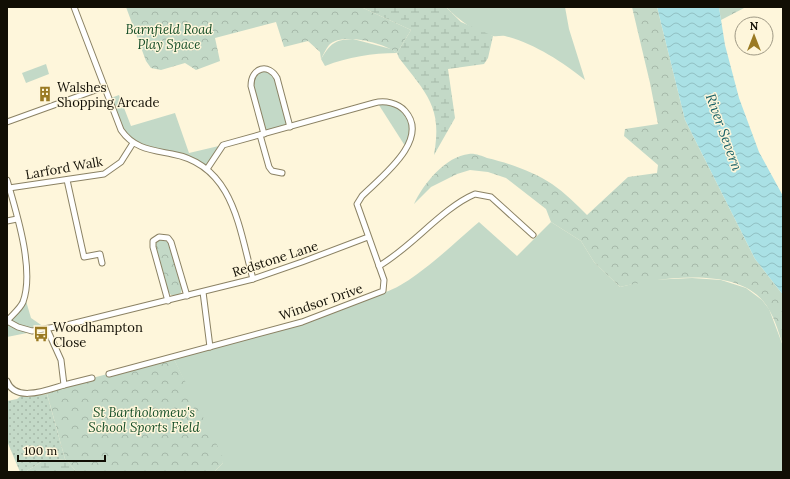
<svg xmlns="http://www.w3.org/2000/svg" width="790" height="479" font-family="Lora,serif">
<defs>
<pattern id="forest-crowns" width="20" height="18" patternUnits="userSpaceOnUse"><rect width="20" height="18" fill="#c3d9c7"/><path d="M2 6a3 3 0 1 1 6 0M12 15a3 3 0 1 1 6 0" fill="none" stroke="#a6b9a9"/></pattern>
<pattern id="wetland-marsh" width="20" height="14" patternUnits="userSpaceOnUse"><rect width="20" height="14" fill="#c3d9c7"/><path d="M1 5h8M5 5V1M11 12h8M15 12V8" fill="none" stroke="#a6b9a9"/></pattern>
<pattern id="garden-dots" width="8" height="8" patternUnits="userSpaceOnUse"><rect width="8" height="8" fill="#c3d9c7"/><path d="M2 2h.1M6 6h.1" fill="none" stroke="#a6b9a9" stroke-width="1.8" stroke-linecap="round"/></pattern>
<pattern id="water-waves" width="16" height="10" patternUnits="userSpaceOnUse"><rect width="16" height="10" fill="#aae1e5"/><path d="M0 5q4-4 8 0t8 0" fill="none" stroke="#91c0c3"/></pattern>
</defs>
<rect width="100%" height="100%" fill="#fef6db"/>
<g fill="#c3d9c7">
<path d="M 446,7 L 565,7 L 569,29 L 585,80 C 563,62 533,43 505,36 C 501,35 497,37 493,36 C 474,32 459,20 446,7 Z"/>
<path d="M 353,39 L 391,49 L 397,53 C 372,53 348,57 325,66 L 321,59 C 331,43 334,40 353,39 Z"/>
<polygon points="46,64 49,74 26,83 22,73"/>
<polygon points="260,69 274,72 290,127 264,134 251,86 254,73"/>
<path d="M 119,95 L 131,126 L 175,113 L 189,153 L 223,145 L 207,169 C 182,153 150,157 127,137 C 120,132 112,108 108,99 Z"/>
<polygon points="377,102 400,107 412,125 407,149"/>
<path d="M 479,222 L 517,256 L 551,222 L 581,241 L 594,262 L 620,287 L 649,280 L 692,278 L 721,280 L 746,288 L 762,300 L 769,309 L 783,346 L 783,472 L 214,472 L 223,463 L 173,357 L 268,332 L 378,294 C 407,290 455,242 479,222 Z"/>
<polygon points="23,299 26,301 31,318 47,329 7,337 7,321"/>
</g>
<g fill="url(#forest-crowns)">
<path d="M 126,7 L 361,7 L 411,30 L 397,53 C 384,43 342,32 329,45 C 326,49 323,55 321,59 L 320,52 L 308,41 L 284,47 L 276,22 L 215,38 L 220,61 L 196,70 L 185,63 L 161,70 L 151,68 L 146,61 Z"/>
<path d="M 632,7 L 657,7 L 685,120 L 755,259 L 783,295 L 783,346 C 778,331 774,314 763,301 C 734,266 659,278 620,287 L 594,262 L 581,241 L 551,222 L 546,209 L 506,178 L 488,172 L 470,170 L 457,174 L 431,187 L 414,204 C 423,184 446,156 469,154 C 474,153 482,156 487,158 C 509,163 534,172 552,184 C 565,193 576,204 587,215 L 628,177 L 657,173 L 658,165 L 624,136 L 625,129 L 658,124 L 650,83 Z"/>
<polygon points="719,7 746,7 721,20"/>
<polygon points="160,239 165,239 170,245 182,288 181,293 175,296 171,295 168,292 156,247 156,241"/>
<polygon points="173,357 222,455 223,463 214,472 77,472 65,459 46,390"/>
</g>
<g fill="url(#wetland-marsh)">
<path d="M 361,7 L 446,7 L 461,22 L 493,36 L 488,58 L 484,64 L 448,69 L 455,118 L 434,155 C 443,107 426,93 399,58 L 397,53 L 411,30 Z"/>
<polygon points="65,459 77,472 25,472 43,461"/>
</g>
<polygon fill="url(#garden-dots)" points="47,394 65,459 43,461 25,472 20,472 7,441 7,401 17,399 21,396 27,397"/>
<polygon fill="url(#water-waves)" points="657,7 719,7 725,45 739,98 759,152 783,196 783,295 755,259 685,120"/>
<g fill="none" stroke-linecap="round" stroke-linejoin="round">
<g stroke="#8b8264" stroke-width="7">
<g id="minor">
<path d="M 74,7 L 121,130 C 134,149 152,150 172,154 C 234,165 239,229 253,279"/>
<polyline points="7,122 104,87"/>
<path d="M 264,134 L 251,86 C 251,67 269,63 277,78 L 290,127"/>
<polyline points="260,135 269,167 272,171 282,173"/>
<path d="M 7,180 C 16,211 35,270 23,302 C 20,309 12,315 7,321"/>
<polyline points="67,180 84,257 100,254 102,263"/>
<polyline points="9,188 104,174 121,162 133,143"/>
<polyline points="7,221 17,219"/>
<path d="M 379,266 C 412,247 442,208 475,194 L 491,197 L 533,235"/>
<polyline points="203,292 210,347"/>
<polyline points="168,301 153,247 153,241 159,237 168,238 171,242 187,296"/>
<polyline points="7,321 18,327 32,331 67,325 253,279 302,262 368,237"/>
<path d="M 109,374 L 302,322 L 383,291 L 384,280 L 357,204 L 362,196 C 380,178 431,140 405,111 C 398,103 385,100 374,103 L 223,145 L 207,169"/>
<path d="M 7,381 C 15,403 47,390 64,385 L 61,360 L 47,329"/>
<polyline points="64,385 92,378"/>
</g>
</g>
<use href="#minor" stroke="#fff" stroke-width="5"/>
</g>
<defs>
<g id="building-bare" transform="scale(1.2)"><path d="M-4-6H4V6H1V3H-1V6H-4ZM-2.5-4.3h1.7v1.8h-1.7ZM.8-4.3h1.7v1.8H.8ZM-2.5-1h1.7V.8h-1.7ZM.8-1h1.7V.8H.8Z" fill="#9a7a23" stroke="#fef6db" stroke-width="2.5" paint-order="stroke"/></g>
<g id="bus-bare" transform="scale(1.2)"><path d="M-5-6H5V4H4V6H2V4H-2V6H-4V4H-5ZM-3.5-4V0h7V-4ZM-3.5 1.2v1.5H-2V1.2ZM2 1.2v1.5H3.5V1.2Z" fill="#9a7a23" stroke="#fef6db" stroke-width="2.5" paint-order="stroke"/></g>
</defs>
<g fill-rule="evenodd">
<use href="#building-bare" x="45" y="94"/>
<use href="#bus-bare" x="41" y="334"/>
</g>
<g text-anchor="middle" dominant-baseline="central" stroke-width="3" stroke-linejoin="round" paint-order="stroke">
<g font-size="13" font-style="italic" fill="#164e28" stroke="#fef6db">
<text x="169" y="29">Barnfield Road<tspan x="169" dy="15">Play Space</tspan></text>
<text x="144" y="412">St Bartholomew's<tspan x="144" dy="15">School Sports Field</tspan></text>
</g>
<g font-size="13" fill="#110e04" stroke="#fef6db" text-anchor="start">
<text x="57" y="87">Walshes<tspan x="57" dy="15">Shopping Arcade</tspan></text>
<text x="53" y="327">Woodhampton<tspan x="53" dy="15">Close</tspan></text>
</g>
<g font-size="13" fill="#110e04" stroke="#fef6db">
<text transform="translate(64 168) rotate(-10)">Larford Walk</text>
<text transform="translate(275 259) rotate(-18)">Redstone Lane</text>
<text transform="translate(321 302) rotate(-19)">Windsor Drive</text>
</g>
<g font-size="14" font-style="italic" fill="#1b6368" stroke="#fef6db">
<text transform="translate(724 132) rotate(70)">River Severn</text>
</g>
</g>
<rect width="790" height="479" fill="none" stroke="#110e04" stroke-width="16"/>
<g transform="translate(754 36)"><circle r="19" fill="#fef6db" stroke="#9f9985"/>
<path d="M0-3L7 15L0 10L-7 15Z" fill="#9a7a23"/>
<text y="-6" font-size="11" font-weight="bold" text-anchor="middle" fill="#110e04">N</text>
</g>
<path d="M18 455v6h87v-6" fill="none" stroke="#110e04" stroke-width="2"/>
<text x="24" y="455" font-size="12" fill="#110e04" stroke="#fef6db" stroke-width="3" paint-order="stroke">100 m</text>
</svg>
